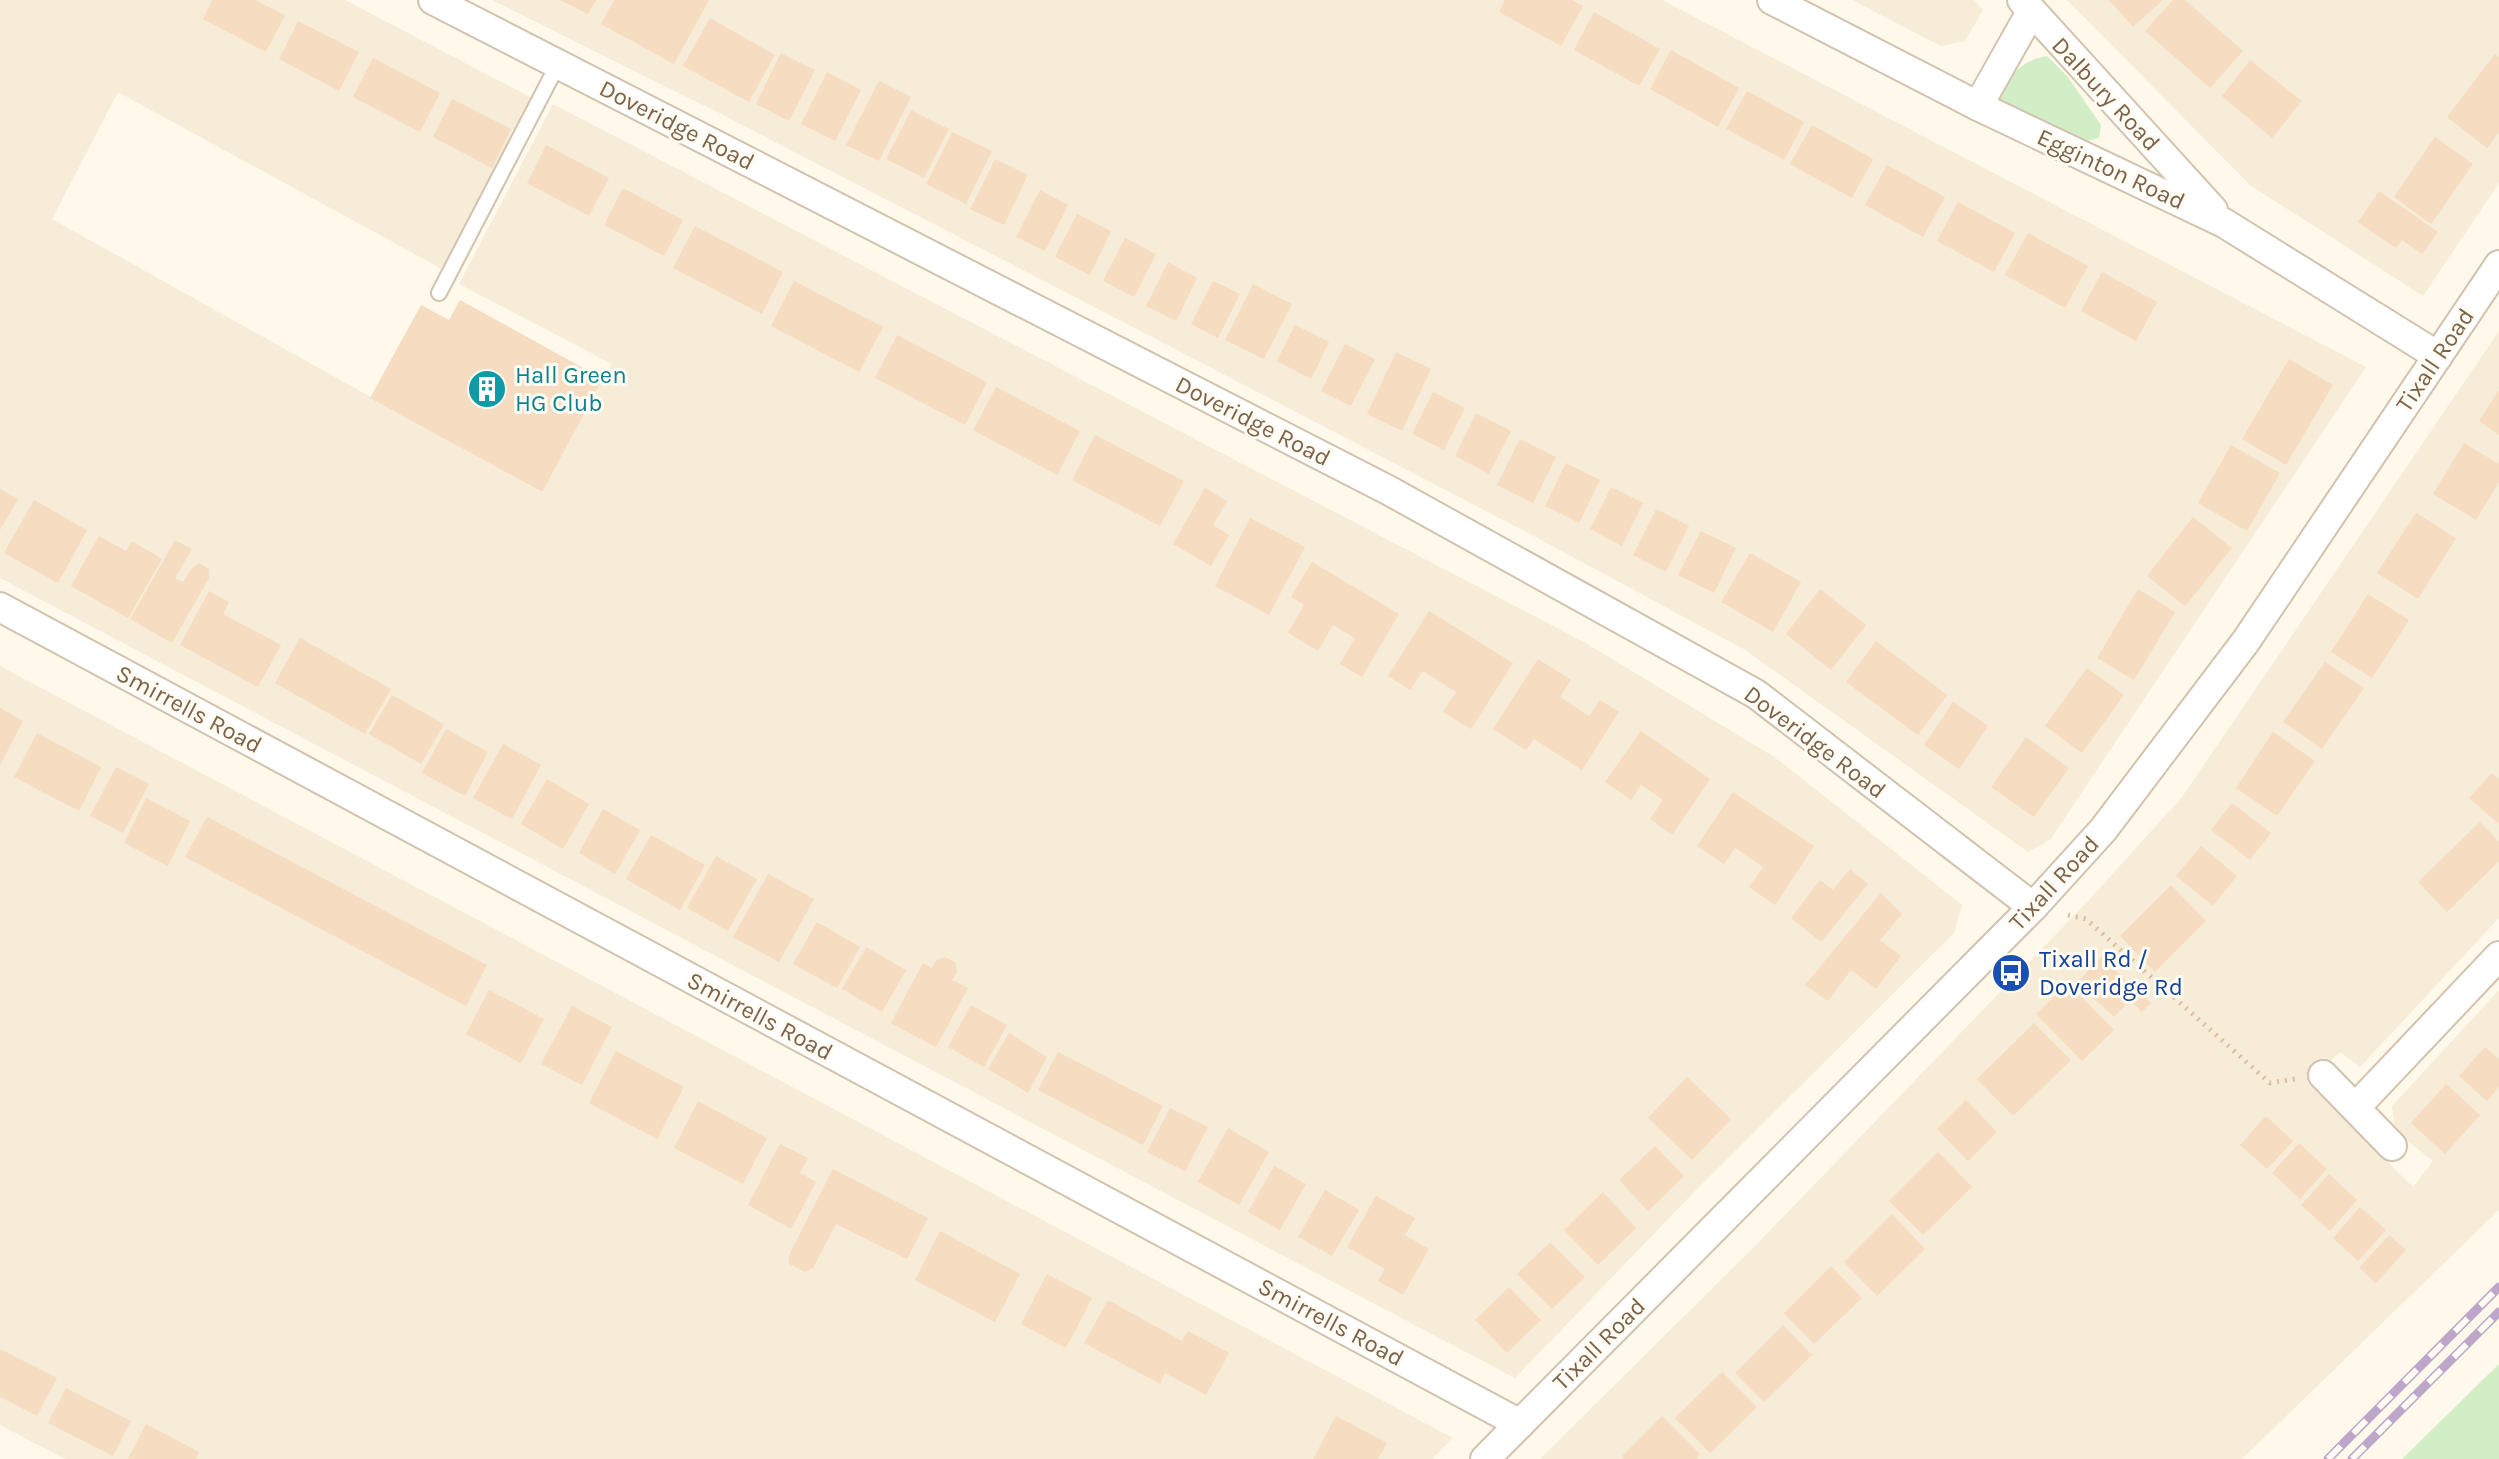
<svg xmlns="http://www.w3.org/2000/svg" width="2499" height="1459" font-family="Karla,sans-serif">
<rect width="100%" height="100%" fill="#fef9eb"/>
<g fill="#f6ecd8">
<polygon points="0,0 345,0 532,98 442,269 118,92 52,219 541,492 612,364 459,284 553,104 1584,642 1776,758 1962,905 1954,933 1697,1189 1515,1378 0,578"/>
<polygon points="492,0 1662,0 2366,367 2050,840 2028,852 1745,650 1530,534 1127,324 725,116"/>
<polygon points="1852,0 1974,0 1983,10 1965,41 1941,46"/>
<polygon points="2067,0 2499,0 2499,183 2423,296 2250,185"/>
<polygon points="2499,331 2499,918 2360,1067 2340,1052 2308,1083 2413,1187 2433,1161 2395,1131 2392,1106 2499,990 2499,1210 2242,1459 1540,1459 1755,1246 2089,900 2182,797"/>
<polygon points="0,666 1453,1438 1432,1459 65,1459 0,1425"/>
</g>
<g fill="#d2eec7">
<path d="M 2047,56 L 2068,77 L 2101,125 L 2099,138 L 2084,142 L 2011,112 L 1999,98 C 2008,75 2022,60 2047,56 Z"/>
<polygon points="2499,1364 2499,1459 2402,1459"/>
</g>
<g fill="#f6dcc0">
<polygon points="212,0 255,0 285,15 266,52 203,19"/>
<polygon points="560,0 596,0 588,14"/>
<polygon points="614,0 709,0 674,64 601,24"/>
<polygon points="1505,0 1572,0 1583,6 1561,46 1499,12"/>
<polygon points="2109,0 2163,0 2133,27"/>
<polygon points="2173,0 2185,0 2243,51 2210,88 2145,31"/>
<polygon points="1594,12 1660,49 1639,86 1574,50"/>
<polygon points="710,18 775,55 749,102 683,66"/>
<polygon points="298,21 359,52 339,91 279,59"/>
<polygon points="1671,50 1739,88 1718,127 1650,89"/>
<polygon points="781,53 815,70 789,121 756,104"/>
<polygon points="2495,54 2499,57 2499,132 2487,148 2447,117"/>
<polygon points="373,58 440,93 420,132 353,97"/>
<polygon points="2250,60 2302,101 2272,138 2222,96"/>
<polygon points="827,72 861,90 835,141 801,124"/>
<polygon points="879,81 911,97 879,161 846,145"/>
<polygon points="1747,91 1804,122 1784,160 1726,129"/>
<polygon points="452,99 511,129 492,168 433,137"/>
<polygon points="911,110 949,129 924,178 886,159"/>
<polygon points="1812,125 1873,159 1852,198 1790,164"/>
<polygon points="952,132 992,151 966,204 926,184"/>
<polygon points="2435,137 2473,164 2431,224 2394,197"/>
<polygon points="546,145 609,178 589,216 527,183"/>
<polygon points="995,159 1028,175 1004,225 970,209"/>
<polygon points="1887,165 1945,197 1923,237 1865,205"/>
<polygon points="623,188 683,220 664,256 604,225"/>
<polygon points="1040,190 1068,205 1045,251 1016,237"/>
<polygon points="2379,191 2438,232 2422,254 2402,240 2396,248 2358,222"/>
<polygon points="1958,202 2015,233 1994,272 1937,241"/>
<polygon points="1077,214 1111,231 1090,275 1055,257"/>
<polygon points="695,226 783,272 762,314 673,268"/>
<polygon points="2028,233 2088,266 2065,308 2005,275"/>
<polygon points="1125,238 1156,254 1134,297 1103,281"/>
<polygon points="1168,262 1197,278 1176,321 1146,306"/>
<polygon points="2102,272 2157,302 2136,341 2081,311"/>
<polygon points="794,281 883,327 859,372 771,326"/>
<polygon points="1213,281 1240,294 1218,338 1191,324"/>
<polygon points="1253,284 1292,304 1264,359 1225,340"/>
<polygon points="460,300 603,379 542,492 370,398 421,305 449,320"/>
<polygon points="1295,325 1329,342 1311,379 1277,361"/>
<polygon points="897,335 987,382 965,425 875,378"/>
<polygon points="1345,344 1375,359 1351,406 1321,391"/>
<polygon points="1396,352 1431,369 1402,431 1367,414"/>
<polygon points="2289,359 2333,385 2286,465 2242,439"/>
<polygon points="996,387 1080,431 1057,475 973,430"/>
<polygon points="2499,390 2499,435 2479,421"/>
<polygon points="1433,392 1465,408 1444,450 1412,434"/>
<polygon points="1476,413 1511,431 1489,474 1455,456"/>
<polygon points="1095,435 1184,481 1160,526 1072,480"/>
<polygon points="1520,439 1556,457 1533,503 1497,485"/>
<polygon points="2464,443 2499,464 2499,482 2476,520 2433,494"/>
<polygon points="2231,445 2280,473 2247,531 2198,503"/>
<polygon points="1566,463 1600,480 1579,523 1545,506"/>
<polygon points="1611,487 1643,503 1622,546 1590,529"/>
<polygon points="1205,488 1227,501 1213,525 1229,535 1211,566 1173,544"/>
<polygon points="0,489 18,499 0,530"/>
<polygon points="34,500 87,530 58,583 4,553"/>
<polygon points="1656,509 1689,526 1666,572 1633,555"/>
<polygon points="2416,513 2456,538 2418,599 2377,573"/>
<polygon points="2193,517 2232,548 2185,606 2147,576"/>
<polygon points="1250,518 1305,547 1269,615 1215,586"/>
<polygon points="1701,531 1736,548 1714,593 1678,575"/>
<polygon points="99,536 126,551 132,541 162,559 128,618 71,586"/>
<polygon points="175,540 192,549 175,578 183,582 192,568 199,563 209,569 209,578 172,643 130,619"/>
<polygon points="1750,553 1801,582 1773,632 1721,602"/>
<polygon points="1312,562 1399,614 1362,677 1340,664 1355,638 1333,625 1318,651 1288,633 1304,605 1291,597"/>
<polygon points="1820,589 1866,625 1831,670 1786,634"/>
<polygon points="2138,589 2175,612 2134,680 2097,658"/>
<polygon points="209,591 229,602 223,614 281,645 258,687 180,645"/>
<polygon points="2368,594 2409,620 2372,678 2331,652"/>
<polygon points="1429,611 1513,663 1471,729 1443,712 1456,692 1423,671 1410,690 1388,676"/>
<polygon points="300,638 391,689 365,734 275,683"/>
<polygon points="1876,641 1947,695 1918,735 1846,682"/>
<polygon points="1538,659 1571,680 1560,697 1589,716 1600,700 1619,712 1582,770 1534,739 1526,750 1493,729"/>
<polygon points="2325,662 2364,688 2322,749 2283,722"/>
<polygon points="2087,668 2124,695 2082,753 2045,726"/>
<polygon points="392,695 444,724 421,764 369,734"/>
<polygon points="1953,702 1988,726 1959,769 1924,745"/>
<polygon points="0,708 23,721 0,765"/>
<polygon points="446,729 488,752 465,796 422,773"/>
<polygon points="1641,731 1710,779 1672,835 1650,819 1663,800 1641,785 1631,800 1605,782"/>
<polygon points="2273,732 2315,761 2277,816 2236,788"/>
<polygon points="37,733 101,767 79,811 14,777"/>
<polygon points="2026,737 2069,768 2034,817 1991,787"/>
<polygon points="503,744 541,765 512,819 473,798"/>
<polygon points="116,767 149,784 123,833 90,816"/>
<polygon points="2492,773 2499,779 2499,824 2469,798"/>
<polygon points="547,779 589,804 563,849 521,824"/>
<polygon points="1733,792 1814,846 1775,905 1749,887 1763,867 1735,848 1724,864 1697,846"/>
<polygon points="146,798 190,821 168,866 124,843"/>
<polygon points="2232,803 2271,833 2250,860 2211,830"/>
<polygon points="603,809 640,830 615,874 579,853"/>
<polygon points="207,817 487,965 466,1006 185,857"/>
<polygon points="2480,822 2499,842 2499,861 2447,912 2418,882"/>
<polygon points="651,835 705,865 680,910 626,879"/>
<polygon points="2201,846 2237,876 2213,906 2176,876"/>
<polygon points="716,856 757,879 728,931 687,908"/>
<polygon points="1850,869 1868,884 1821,942 1791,918 1820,880 1833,890"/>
<polygon points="768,874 814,899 779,962 733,937"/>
<polygon points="2171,885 2206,921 2155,972 2120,936"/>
<polygon points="1881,893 1902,914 1880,940 1901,956 1876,989 1851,970 1828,1001 1805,985"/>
<polygon points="817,922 860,947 837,988 793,964"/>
<polygon points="866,947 906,970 882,1012 842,989"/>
<polygon points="945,957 955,962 957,972 952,980 968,988 936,1047 891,1023 923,963 932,968 936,961"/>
<polygon points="2101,957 2151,1003 2142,1012 2130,1000 2114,1017 2077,983"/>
<polygon points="2068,983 2114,1030 2082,1061 2036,1014"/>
<polygon points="489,990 544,1019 521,1063 466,1034"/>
<polygon points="971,1005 1007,1025 984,1067 948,1047"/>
<polygon points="572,1006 612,1027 582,1085 541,1064"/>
<polygon points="2034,1023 2071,1060 2013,1116 1977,1079"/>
<polygon points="1009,1033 1047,1057 1028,1093 988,1069"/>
<polygon points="2485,1047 2499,1059 2499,1087 2487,1101 2459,1076"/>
<polygon points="616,1051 684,1087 657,1139 589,1103"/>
<polygon points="1058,1052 1163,1106 1143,1145 1038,1090"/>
<polygon points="1687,1077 1731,1119 1692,1160 1648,1118"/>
<polygon points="2446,1084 2480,1115 2445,1154 2411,1123"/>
<polygon points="1966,1100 1997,1132 1968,1161 1937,1129"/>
<polygon points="698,1101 767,1138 743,1184 674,1148"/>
<polygon points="1170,1108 1208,1127 1185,1171 1147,1152"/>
<polygon points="2266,1116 2293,1141 2267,1169 2240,1145"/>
<polygon points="1228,1128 1269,1152 1239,1205 1198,1182"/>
<polygon points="2299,1143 2327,1169 2300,1199 2272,1173"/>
<polygon points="780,1144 808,1158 800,1173 816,1182 791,1229 748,1205"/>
<polygon points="1655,1146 1684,1176 1648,1211 1619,1180"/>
<polygon points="1938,1152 1972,1187 1923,1235 1889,1201"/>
<polygon points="1274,1166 1306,1184 1280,1230 1248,1212"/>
<polygon points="833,1169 928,1218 907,1259 836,1224 813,1268 805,1272 789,1264 789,1255"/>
<polygon points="2329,1174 2357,1200 2330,1231 2301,1205"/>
<polygon points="1325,1190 1359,1210 1332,1256 1298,1237"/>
<polygon points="1603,1192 1636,1228 1598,1265 1564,1230"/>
<polygon points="1376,1196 1415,1218 1405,1235 1429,1249 1403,1295 1378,1281 1385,1269 1347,1247"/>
<polygon points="2360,1207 2386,1230 2358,1261 2333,1238"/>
<polygon points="1892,1214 1925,1249 1877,1296 1844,1262"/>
<polygon points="940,1231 1020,1274 995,1322 915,1280"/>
<polygon points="2389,1235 2406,1250 2376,1283 2359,1268"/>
<polygon points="1550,1242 1585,1277 1552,1309 1517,1274"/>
<polygon points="1831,1266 1862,1298 1814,1344 1784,1313"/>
<polygon points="1047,1274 1092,1298 1066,1348 1021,1324"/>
<polygon points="1509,1287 1541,1320 1507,1353 1475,1320"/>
<polygon points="1108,1300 1182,1341 1188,1331 1229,1353 1206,1395 1165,1373 1160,1384 1084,1343"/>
<polygon points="1783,1325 1812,1355 1764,1402 1735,1373"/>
<polygon points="0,1349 57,1378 37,1416 0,1397"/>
<polygon points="1722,1372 1757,1407 1710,1453 1675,1418"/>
<polygon points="66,1388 131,1421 113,1456 48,1423"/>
<polygon points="1336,1416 1387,1443 1378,1459 1313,1459"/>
<polygon points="1662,1416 1700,1454 1696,1459 1624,1459 1622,1456"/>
<polygon points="146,1424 199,1452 196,1459 128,1459"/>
</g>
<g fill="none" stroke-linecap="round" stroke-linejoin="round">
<g stroke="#d2c2ae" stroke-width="18">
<polyline id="service" points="439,293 558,64"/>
</g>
<g stroke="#d2c2ae" stroke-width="32">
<g id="minor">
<polyline points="433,0 1388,490 1756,694 2033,907"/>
<polyline points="1772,0 1978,106 2224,223 2438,356"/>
<polyline points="2022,0 2213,210"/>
<polyline points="1978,106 2031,12"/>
<polyline points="0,607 1520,1424"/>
<polyline points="2323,1075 2392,1146"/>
<polyline points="2356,1107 2499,956"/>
<polyline points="1485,1459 2033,907 2103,830 2246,641 2499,265"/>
</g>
</g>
<polyline stroke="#dcbfa2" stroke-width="5" stroke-dasharray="2 6" stroke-linecap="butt" points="2068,915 2086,919 2270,1083 2295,1079"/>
<use href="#service" stroke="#fff" stroke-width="14"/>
<use href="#minor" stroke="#fff" stroke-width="28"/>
<g stroke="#bea6cb" stroke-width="9">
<g id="rail">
<polyline points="2328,1459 2499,1287"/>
<polyline points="2352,1459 2499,1312"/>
</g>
</g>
<use href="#rail" stroke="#fffcf3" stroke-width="6" stroke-dasharray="18" stroke-linecap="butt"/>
</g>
<defs>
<g id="building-disc" transform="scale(2)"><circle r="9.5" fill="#0f9aa8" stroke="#fffcf3"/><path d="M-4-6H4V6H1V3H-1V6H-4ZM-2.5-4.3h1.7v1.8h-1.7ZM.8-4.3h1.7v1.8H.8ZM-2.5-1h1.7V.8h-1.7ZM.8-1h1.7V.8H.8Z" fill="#fff"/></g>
<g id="bus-disc" transform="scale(2)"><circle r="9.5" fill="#1a4fb4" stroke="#fffcf3"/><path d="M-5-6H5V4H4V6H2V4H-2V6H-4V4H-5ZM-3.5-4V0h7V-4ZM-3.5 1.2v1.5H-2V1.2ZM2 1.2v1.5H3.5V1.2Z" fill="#fff"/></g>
</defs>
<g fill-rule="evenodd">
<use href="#building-disc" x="487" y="389"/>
<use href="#bus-disc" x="2011" y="973"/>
</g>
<g text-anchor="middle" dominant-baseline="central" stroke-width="6" stroke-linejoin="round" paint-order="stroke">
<g font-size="24" fill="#7c624a" stroke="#fffcf3">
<text transform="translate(2106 94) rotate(47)">Dalbury Road</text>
<text transform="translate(677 125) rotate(27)">Doveridge Road</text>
<text transform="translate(2111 169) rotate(25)">Egginton Road</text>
<text transform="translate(2435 360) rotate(-56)">Tixall Road</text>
<text transform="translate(1253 421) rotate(27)">Doveridge Road</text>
<text transform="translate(189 709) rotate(28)">Smirrells Road</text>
<text transform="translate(1815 742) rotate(37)">Doveridge Road</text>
<text transform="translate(2054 883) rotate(-47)">Tixall Road</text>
<text transform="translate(760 1016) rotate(28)">Smirrells Road</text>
<text transform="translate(1331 1322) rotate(28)">Smirrells Road</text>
<text transform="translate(1599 1344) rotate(-45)">Tixall Road</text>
</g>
<g font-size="24" fill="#0d838f" stroke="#fffcf3" text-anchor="start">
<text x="515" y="375">Hall Green<tspan x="515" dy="28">HG Club</tspan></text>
</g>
<g font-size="24" fill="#164399" stroke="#fffcf3" text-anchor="start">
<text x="2039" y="959">Tixall Rd /<tspan x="2039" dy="28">Doveridge Rd</tspan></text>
</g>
</g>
</svg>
